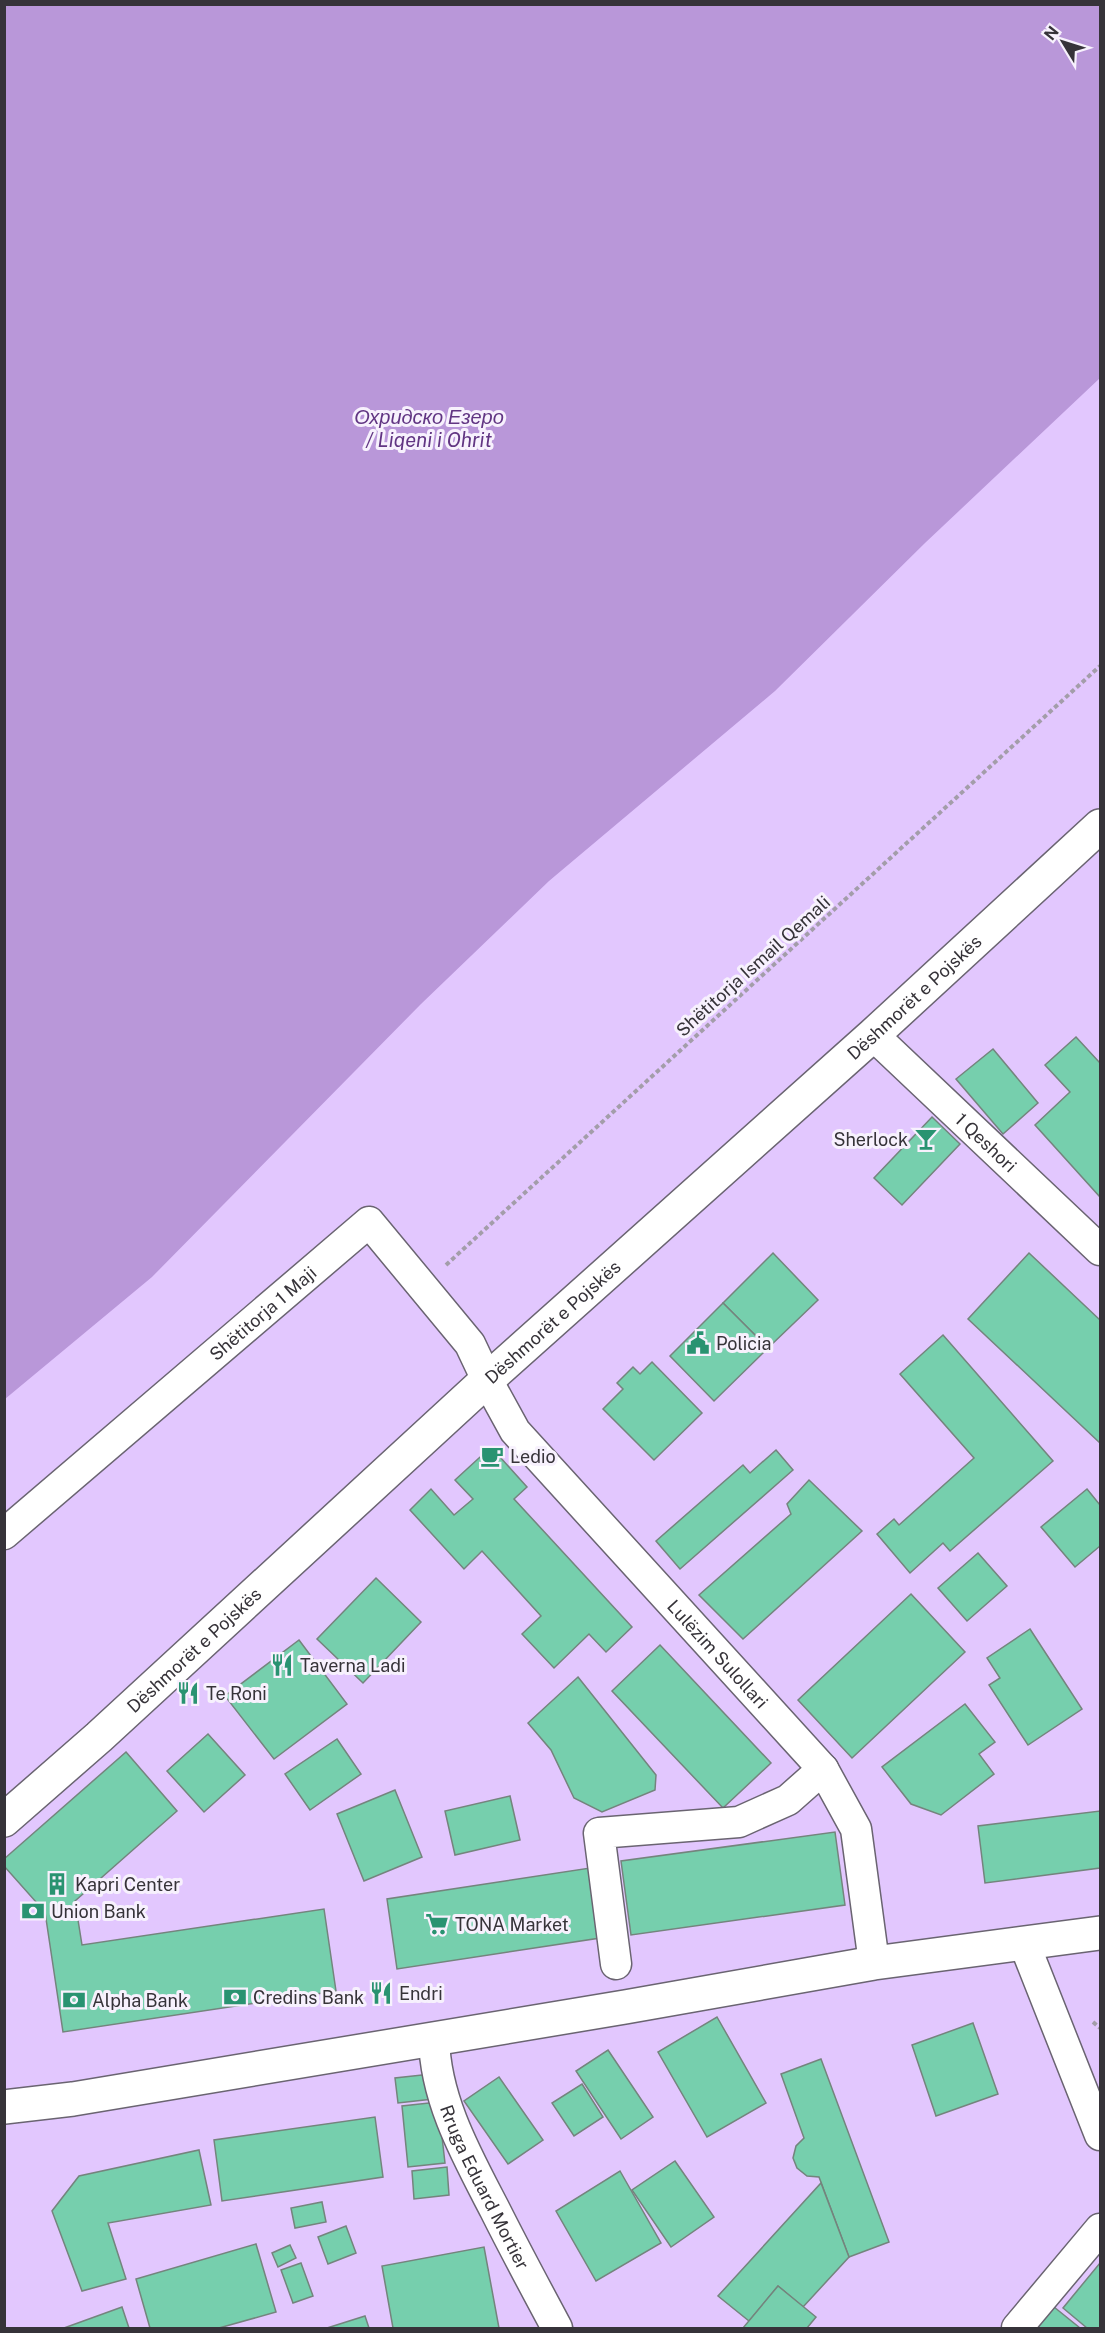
<svg xmlns="http://www.w3.org/2000/svg" width="1105" height="2333" font-family="'Public Sans',sans-serif">
<rect width="100%" height="100%" fill="#eae3f2"/>
<rect fill="#e2c7fe" x="5" y="5" width="1095" height="2323"/>
<polygon fill="#b997d9" points="5,4 1100,5 1100,378 925,543 775,691 549,881 421,1004 152,1277 5,1399"/>
<g fill="#76cfad" stroke="#74847d" stroke-width="1.5">
<polygon points="1076,1037 1100,1063 1100,1197 1035,1125 1070,1092 1045,1065"/>
<polygon points="993,1049 1038,1103 1003,1134 956,1079"/>
<polygon points="932,1117 960,1144 902,1205 874,1178"/>
<polygon points="773,1253 818,1300 768,1348 723,1303"/>
<polygon points="1029,1253 1100,1320 1100,1443 968,1319"/>
<polygon points="723,1303 768,1348 714,1401 670,1356"/>
<polygon points="943,1335 1053,1461 950,1551 943,1543 910,1573 877,1534 894,1519 899,1525 974,1458 900,1374"/>
<polygon points="652,1362 702,1413 654,1460 603,1409 623,1389 617,1383 633,1367 640,1374"/>
<polygon points="491,1447 527,1487 514,1499 632,1627 606,1652 589,1634 554,1668 522,1634 541,1616 482,1551 464,1569 410,1510 431,1489 454,1515 473,1499 455,1480"/>
<polygon points="776,1450 793,1470 680,1569 656,1541 743,1465 750,1473"/>
<polygon points="809,1480 862,1531 743,1639 699,1595 791,1514 787,1504"/>
<polygon points="1087,1489 1100,1505 1100,1546 1075,1567 1041,1527"/>
<polygon points="978,1553 1007,1586 967,1621 938,1588"/>
<polygon points="376,1578 421,1622 363,1683 317,1639"/>
<polygon points="911,1594 965,1652 852,1758 798,1700"/>
<polygon points="1030,1629 1082,1709 1028,1745 989,1685 1000,1678 987,1658"/>
<polygon points="299,1640 347,1704 274,1759 225,1696"/>
<polygon points="660,1645 771,1763 723,1808 612,1691"/>
<polygon points="578,1677 656,1775 655,1790 602,1812 574,1798 551,1750 528,1723"/>
<polygon points="965,1704 995,1742 979,1754 994,1774 941,1815 911,1804 882,1767"/>
<polygon points="208,1734 245,1775 204,1812 167,1771"/>
<polygon points="337,1739 361,1774 310,1810 285,1774"/>
<polygon points="126,1752 177,1811 75,1901 82,1945 324,1909 336,1991 63,2032 45,1912 4,1866 4,1859"/>
<polygon points="395,1790 422,1857 364,1881 337,1814"/>
<polygon points="510,1796 520,1840 455,1855 445,1811"/>
<polygon points="1100,1811 1100,1868 985,1883 978,1826"/>
<polygon points="835,1832 845,1905 631,1935 621,1861"/>
<polygon points="590,1868 600,1938 397,1969 387,1899"/>
<polygon points="717,2017 766,2103 707,2137 658,2052"/>
<polygon points="973,2023 998,2094 936,2116 912,2045"/>
<polygon points="608,2050 653,2117 621,2139 576,2071"/>
<polygon points="821,2059 889,2242 849,2257 819,2177 807,2176 797,2168 793,2158 796,2146 804,2138 781,2074"/>
<polygon points="431,2074 433,2099 398,2103 395,2078"/>
<polygon points="499,2077 543,2140 508,2164 464,2101"/>
<polygon points="582,2084 603,2117 574,2136 552,2103"/>
<polygon points="438,2102 445,2163 408,2167 402,2106"/>
<polygon points="375,2117 383,2177 222,2201 214,2140"/>
<polygon points="199,2150 211,2205 108,2223 126,2279 82,2291 52,2211 79,2176"/>
<polygon points="675,2161 714,2217 671,2247 632,2190"/>
<polygon points="447,2167 449,2195 414,2199 412,2171"/>
<polygon points="620,2171 661,2243 596,2281 556,2211"/>
<polygon points="821,2183 849,2257 803,2307 778,2286 749,2321 718,2296"/>
<polygon points="322,2202 326,2222 295,2228 291,2208"/>
<polygon points="346,2226 356,2253 328,2264 318,2237"/>
<polygon points="256,2244 276,2312 219,2328 150,2328 136,2279"/>
<polygon points="290,2245 296,2258 278,2267 272,2253"/>
<polygon points="484,2247 499,2328 393,2328 382,2266"/>
<polygon points="301,2263 313,2296 293,2303 281,2270"/>
<polygon points="1100,2263 1100,2328 1087,2328 1063,2308"/>
<polygon points="778,2286 816,2317 807,2328 743,2328"/>
<polygon points="122,2307 129,2328 64,2328"/>
<polygon points="1054,2307 1080,2328 1036,2328"/>
<polygon points="365,2316 369,2328 327,2328"/>
</g>
<g fill="none" stroke-linecap="round" stroke-linejoin="round">
<g stroke="#6a6471" stroke-width="33">
<g id="street">
<path id="s1" d="M 873,1035 L 1100,1250"/>
<path id="s2" d="M 4,1534 L 369,1222 L 470,1344 L 487,1380 L 515,1431 L 823,1769 L 856,1829 L 874,1963"/>
<polyline points="1024,1943 1100,2135"/>
<polyline points="616,1964 599,1833 739,1822 788,1800 823,1769"/>
<path id="s3" d="M 434,2038 C 435,2100 467,2156 495,2210 C 515,2250 536,2289 557,2328"/>
<polyline points="1017,2328 1100,2229"/>
</g>
</g>
<g stroke="#6a6471" stroke-width="36">
<g id="secondary">
<path id="s4" d="M 4,1820 L 99,1737 L 487,1380 L 873,1035 L 1100,826"/>
<polyline points="4,2107 73,2099 625,2007 874,1963 1100,1933"/>
</g>
</g>
<g stroke="#a39da9" stroke-width="4" stroke-dasharray="4.5 3" stroke-linecap="butt">
<polyline points="446,1265 1100,666"/>
<polyline points="1093,2022 1100,2028"/>
</g>
<use href="#street" stroke="#fff" stroke-width="30"/>
<use href="#secondary" stroke="#fff" stroke-width="33"/>
</g>
<defs>
<g id="bar-bare" transform="scale(1.8)"><path d="M-6-5H6L.8 .8V4.5H3.5V6h-7V4.5H-.8V.8Z" fill="#299371" stroke="#f7f1fd" stroke-width="2.5" paint-order="stroke"/></g>
<g id="civic-bare" transform="scale(1.8)"><path d="M-.6-6.5H3V-4.5H.6V-3L4-1V1h2V6H-6V1h2V-1L-.6-3ZM-1.2 2.5V6h2.4V2.5Z" fill="#299371" stroke="#f7f1fd" stroke-width="2.5" paint-order="stroke"/></g>
<g id="cafe-bare" transform="scale(1.8)"><path d="M-5.5-4.5H6V0H3Q3 3.5 0 3.5H-2.5Q-5.5 3.5-5.5 0ZM3-3.2v2h1.7v-2ZM-6 4.5H4V6H-6Z" fill="#299371" stroke="#f7f1fd" stroke-width="2.5" paint-order="stroke"/></g>
<g id="restaurant-bare" transform="scale(1.8)"><path d="M-5-6h1v4h1v-4h1v4h1v-4h1v5L-1.5 .5V6h-2V.5L-5-1ZM5-6V6H3V1.5H1.5Q1.5-4 5-6Z" fill="#299371" stroke="#f7f1fd" stroke-width="2.5" paint-order="stroke"/></g>
<g id="building-bare" transform="scale(1.8)"><path d="M-4-6H4V6H1V3H-1V6H-4ZM-2.5-4.3h1.7v1.8h-1.7ZM.8-4.3h1.7v1.8H.8ZM-2.5-1h1.7V.8h-1.7ZM.8-1h1.7V.8H.8Z" fill="#299371" stroke="#f7f1fd" stroke-width="2.5" paint-order="stroke"/></g>
<g id="bank-bare" transform="scale(1.8)"><path d="M-6-4H6V4H-6ZM0-2.3a2.3 2.3 0 1 0 0 4.6a2.3 2.3 0 1 0 0-4.6Z" fill="#299371" stroke="#f7f1fd" stroke-width="2.5" paint-order="stroke"/></g>
<g id="supermarket-bare" transform="scale(1.8)"><path d="M-6-5.5h2.5l.6 2H6L4.5 2H-2.5L-4.4-4H-6ZM-1.5 3.2a1.3 1.3 0 1 0 .1 0ZM3 3.2a1.3 1.3 0 1 0 .1 0Z" fill="#299371" stroke="#f7f1fd" stroke-width="2.5" paint-order="stroke"/></g>
</defs>
<g fill-rule="evenodd">
<use href="#bar-bare" x="926" y="1139"/>
<use href="#civic-bare" x="698" y="1343"/>
<use href="#cafe-bare" x="492" y="1456"/>
<use href="#restaurant-bare" x="282" y="1665"/>
<use href="#restaurant-bare" x="188" y="1693"/>
<use href="#building-bare" x="57" y="1884"/>
<use href="#bank-bare" x="33" y="1911"/>
<use href="#supermarket-bare" x="437" y="1924"/>
<use href="#restaurant-bare" x="381" y="1993"/>
<use href="#bank-bare" x="235" y="1997"/>
<use href="#bank-bare" x="74" y="2000"/>
</g>
<g text-anchor="middle" dominant-baseline="central" stroke-width="6" stroke-linejoin="round" paint-order="stroke">
<g font-size="18" fill="#363339" stroke="#f7f1fd">
<text transform="translate(753 966) rotate(-42)">Shëtitorja Ismail Qemali</text>
<text stroke="none"><textPath href="#s4" startOffset="1227">Dëshmorët e Pojskës</textPath></text>
<text stroke="none"><textPath href="#s1" startOffset="156">1 Qeshori</textPath></text>
<text stroke="none"><textPath href="#s2" startOffset="340">Shëtitorja 1 Maji</textPath></text>
<text stroke="none"><textPath href="#s4" startOffset="741">Dëshmorët e Pojskës</textPath></text>
<text stroke="none"><textPath href="#s4" startOffset="255">Dëshmorët e Pojskës</textPath></text>
<text stroke="none"><textPath href="#s2" startOffset="1038">Lulëzim Sulollari</textPath></text>
<text stroke="none"><textPath href="#s3" startOffset="159">Rruga Eduard Mortier</textPath></text>
</g>
<g font-size="18" fill="#363339" stroke="#f7f1fd" text-anchor="start">
<text x="908" y="1139" text-anchor="end">Sherlock</text>
<text x="716" y="1343">Policia</text>
<text x="510" y="1456">Ledio</text>
<text x="300" y="1665">Taverna Ladi</text>
<text x="206" y="1693">Te Roni</text>
<text x="75" y="1884">Kapri Center</text>
<text x="51" y="1911">Union Bank</text>
<text x="455" y="1924">TONA Market</text>
<text x="399" y="1993">Endri</text>
<text x="253" y="1997">Credins Bank</text>
<text x="92" y="2000">Alpha Bank</text>
</g>
<g font-size="20" font-style="italic" fill="#613583" stroke="#f7f1fd">
<text x="429" y="417">Охридско Езеро<tspan x="429" dy="23">/ Liqeni i Ohrit</tspan></text>
</g>
</g>
<rect width="1105" height="2333" fill="none" stroke="#363339" stroke-width="12"/>
<g transform="translate(1063 42) rotate(308)" stroke="#f7f1fd" stroke-width="4.5" paint-order="stroke">
<path d="M0-4.5L10 22L0 15L-10 22Z" fill="#363339"/>
<text y="-9" font-size="16" font-weight="bold" text-anchor="middle" fill="#363339">N</text>
</g>
</svg>
